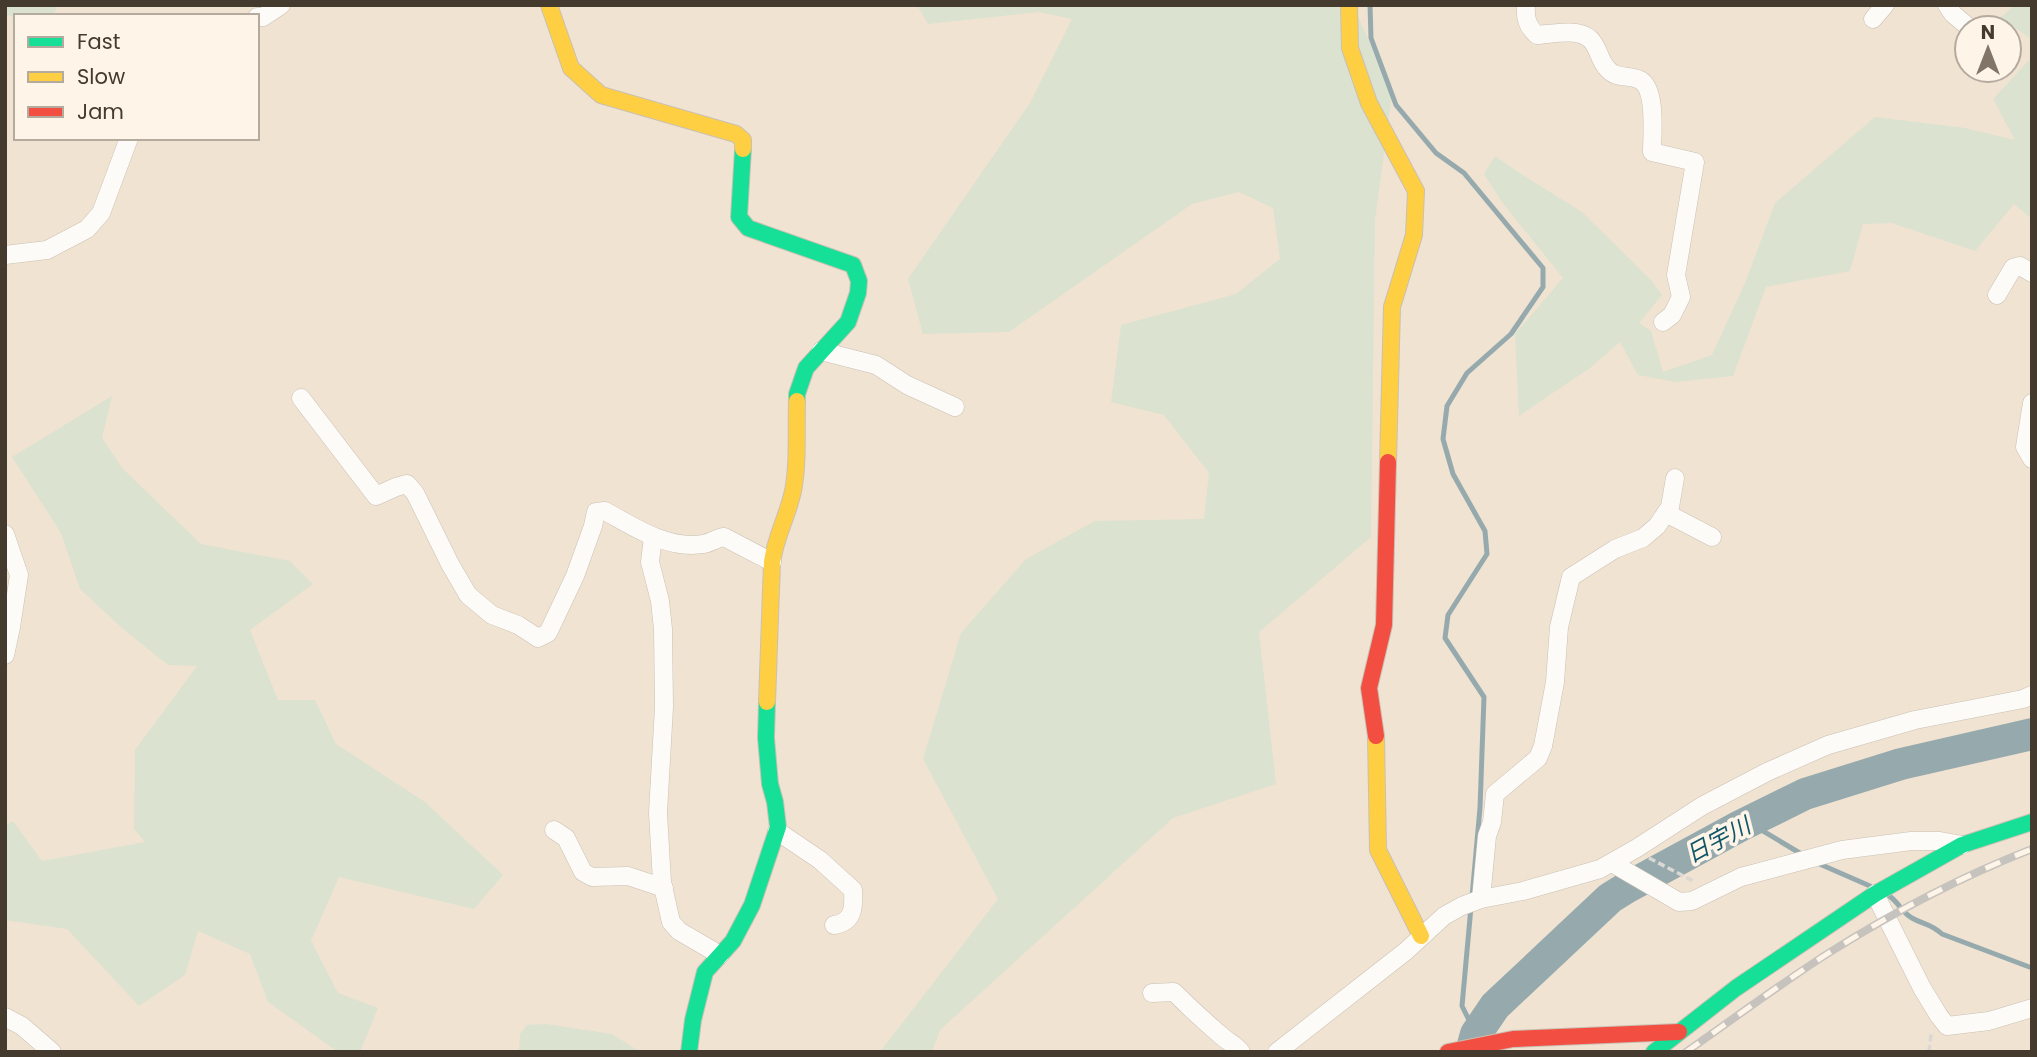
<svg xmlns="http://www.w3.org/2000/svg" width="2037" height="1057" font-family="Poppins,'Noto Sans JP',sans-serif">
<rect width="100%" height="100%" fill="#f0e3d2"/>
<g fill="#dbe2d0">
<polygon points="5,5 57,5 54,16 16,17 5,15"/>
<polygon points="917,5 1353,5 1392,94 1375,220 1371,537 1259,632 1276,784 1173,818 940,1030 932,1052 880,1052 998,899 923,759 961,633 1026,559 1095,521 1204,519 1209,473 1164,415 1111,402 1121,325 1236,294 1280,259 1273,208 1239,192 1192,204 1009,332 923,334 908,279 1030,103 1072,19 1039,12 928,24"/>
<polygon points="2015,5 2032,5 2032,39 2000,18"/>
<polygon points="2032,57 2032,219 2014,204 1975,251 1892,223 1863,224 1850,271 1766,287 1733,376 1676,382 1638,375 1620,342 1590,368 1519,416 1515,334 1563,278 1502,202 1484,174 1495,156 1515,170 1582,212 1651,280 1662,295 1639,323 1651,331 1663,372 1712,355 1745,283 1775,203 1875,117 1965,128 2015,140 1993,99"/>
<polygon points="112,396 102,438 123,469 201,544 290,561 313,584 250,630 278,700 315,700 336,744 425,802 503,875 474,909 339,877 311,941 338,993 378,1008 360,1052 338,1052 268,1002 250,954 198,931 185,975 139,1006 67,929 5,920 5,826 13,821 42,861 145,842 134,829 135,750 197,666 168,665 123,629 80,589 61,533 12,457"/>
<polygon points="546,1024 612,1034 640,1052 519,1052 520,1034 527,1025"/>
</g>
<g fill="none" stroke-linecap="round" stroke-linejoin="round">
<g stroke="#96aaae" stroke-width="5">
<polyline points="1370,5 1371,38 1396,105 1436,153 1464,173 1543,268 1543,287 1511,334 1467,373 1447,406 1443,439 1453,474 1485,531 1487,554 1448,615 1445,638 1484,697 1480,808 1472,897"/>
<polyline points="1748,822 1803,855"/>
<polyline points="1815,862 1870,886"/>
<path d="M 1888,895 C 1898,901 1902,913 1912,918 C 1924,925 1930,923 1942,934 L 2032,968"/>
<polyline points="1471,907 1462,1006 1476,1034"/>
</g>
<polyline stroke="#96aaae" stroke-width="32" points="1471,1052 1476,1034 1495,1006 1610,898 1626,888 1740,826 1805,794 1901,764 2032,734"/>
<g stroke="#cac0b3" stroke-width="19">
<g id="street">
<path d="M 1526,5 C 1525,18 1527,26 1537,35 C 1552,34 1578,28 1590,39 C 1598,46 1599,59 1606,67 C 1615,80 1628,74 1640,80 C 1657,89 1652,136 1652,152 L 1695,162 L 1676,275 L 1681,297 L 1672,315 L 1663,322"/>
<polyline points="1947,5 1953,14 1966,25"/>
<polyline points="257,17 263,17 281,5"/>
<polyline points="1873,19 1885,5"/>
<polyline points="5,255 47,250 87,229 101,213 129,138"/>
<polyline points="1997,295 2013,268 2020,266 2032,273"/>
<polyline points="821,351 876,365 907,385 955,407"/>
<path d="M 301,398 L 376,496 L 396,487 L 407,484 L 415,493 L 450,564 L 468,595 L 492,615 L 518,625 L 538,638 L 548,633 L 575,576 L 593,526 L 596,512 L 605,511 C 634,527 668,550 703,544 C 711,543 716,538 724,537 L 772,562"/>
<polyline points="2032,403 2025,447 2032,459"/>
<polyline points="1666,513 1712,537"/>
<polyline points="5,534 19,575 11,627 5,655"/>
<polyline points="653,537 650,562 660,601 663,629 664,707 658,813 662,882 671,922 679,931 720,955"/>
<polyline points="554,830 566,838 583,872 592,877 628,876 664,888"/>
<path d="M 777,831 L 820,860 L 853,890 C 854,907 854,922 834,925"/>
<polyline points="1612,863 1679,902 1692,901 1741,877 1842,850 1911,841 1940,841 1962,845"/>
<polyline points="1875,894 1922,988 1939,1016 1947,1026 1989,1021 2032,1008"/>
<polyline points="1481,899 1487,836 1492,822 1495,794 1538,758 1543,746 1555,682 1559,627 1571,577 1615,549 1643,538 1657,526 1670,507 1675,478"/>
<path d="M 1152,993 L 1174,992 C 1190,1008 1206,1023 1224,1038 C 1230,1043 1236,1045 1241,1052"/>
<polyline points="5,1017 22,1026 52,1052"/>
<polyline points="1277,1052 1406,951 1444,916 1462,906 1481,899 1523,891 1600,869 1637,848 1702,806 1767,772 1828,745 1915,720 2023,699 2032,695"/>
</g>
</g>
<g stroke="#cac0b3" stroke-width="18">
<g id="fast">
<polyline points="743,149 739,217 748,228 853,265 859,281 858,293 848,322 806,368 797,394 797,401"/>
<polyline points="689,1052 693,1020 705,972 733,941 752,905 778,827 775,802 770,784 766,738 767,702"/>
<polyline points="1654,1052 1736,988 1875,894 1962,845 2032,822"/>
</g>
</g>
<g stroke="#cac0b3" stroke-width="18">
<g id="slow">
<polyline points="549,5 571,68 601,95 736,134 743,140 743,149"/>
<polyline points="1349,5 1350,48 1369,103 1416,191 1414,235 1392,307 1388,462"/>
<path d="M 767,702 L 772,562 C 775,540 785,521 791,499 C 799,473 796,429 797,401"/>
<polyline points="1376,736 1378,850 1421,936"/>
</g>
</g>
<g stroke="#cac0b3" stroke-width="18">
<g id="jam">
<polyline points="1376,736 1369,688 1384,625 1388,462"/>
<polyline points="1448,1052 1513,1039 1679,1032"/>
</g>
</g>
<g stroke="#dbd7d2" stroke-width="3.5" stroke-dasharray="7 3.5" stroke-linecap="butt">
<polyline points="1649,858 1695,882"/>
<polyline points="1929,1052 1931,1034"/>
</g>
<use href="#street" stroke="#fdfbf8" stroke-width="18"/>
<use href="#fast" stroke="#16e098" stroke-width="16"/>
<use href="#slow" stroke="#ffcf43" stroke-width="16"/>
<use href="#jam" stroke="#f24e42" stroke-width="16"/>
<g stroke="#c6c2be" stroke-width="8">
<path id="rail" d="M 1686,1052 C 1733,1019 1779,985 1827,954 C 1892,913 1960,877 2032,849"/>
</g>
<use href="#rail" stroke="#fef5e8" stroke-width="5" stroke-dasharray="16" stroke-linecap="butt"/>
</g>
<g text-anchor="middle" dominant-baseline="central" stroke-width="7" stroke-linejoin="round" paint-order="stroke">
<g font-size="23" font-style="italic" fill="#105669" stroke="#fef5e8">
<text transform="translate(1718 840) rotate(-28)">日宇川</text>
</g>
</g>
<rect width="2037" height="1057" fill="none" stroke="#443a2e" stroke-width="14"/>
<rect x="14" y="14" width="245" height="126" fill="#fef5e8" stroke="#b4aa9e" stroke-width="2"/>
<rect x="28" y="37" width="35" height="10" fill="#16e098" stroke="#b4aa9e" stroke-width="2"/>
<text x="77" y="49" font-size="21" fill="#443a2e">Fast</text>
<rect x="28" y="72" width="35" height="10" fill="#ffcf43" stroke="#b4aa9e" stroke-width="2"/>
<text x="77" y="84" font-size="21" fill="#443a2e">Slow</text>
<rect x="28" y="107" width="35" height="10" fill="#f24e42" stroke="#b4aa9e" stroke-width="2"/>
<text x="77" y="119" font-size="21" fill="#443a2e">Jam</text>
<g transform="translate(1988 49)"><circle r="33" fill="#fef5e8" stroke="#b4aa9e" stroke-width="2"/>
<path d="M0-5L12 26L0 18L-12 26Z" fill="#807567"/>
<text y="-10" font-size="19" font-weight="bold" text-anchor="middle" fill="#443a2e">N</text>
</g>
</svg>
